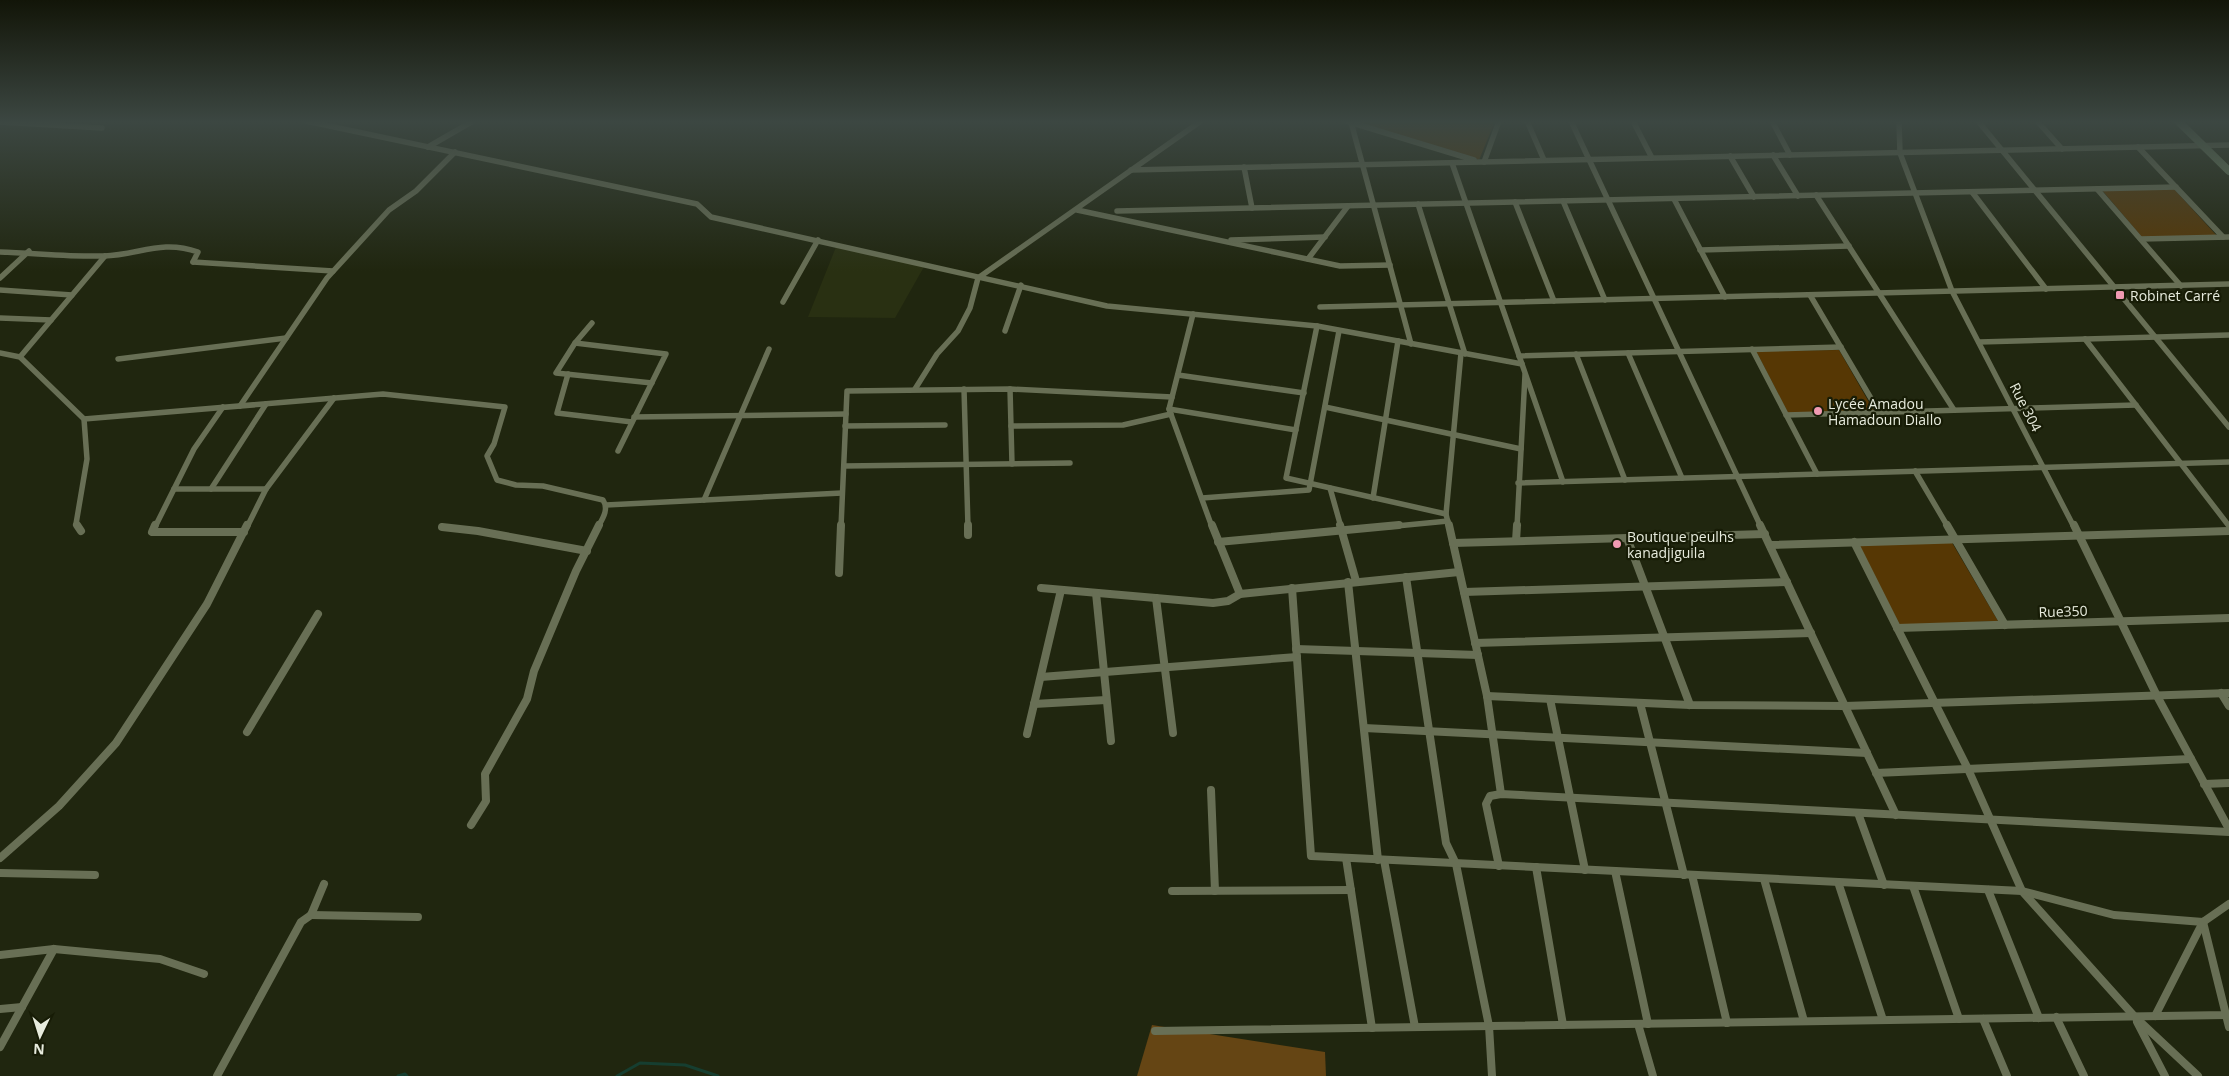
<svg xmlns="http://www.w3.org/2000/svg" width="2229" height="1076" font-family="'Open Sans',sans-serif">
<rect width="100%" height="100%" fill="#20260f"/>
<polygon fill="#293012" points="836,247 925,265 895,318 808,317"/>
<g fill="#563704">
<polygon points="1352,121 1495,121 1479,160"/>
<polygon points="2173,188 2217,236 2142,237 2101,189"/>
<polygon points="1839,350 1874,411 1788,413 1756,351"/>
<polygon points="1951,541 1998,621 1900,625 1857,544"/>
</g>
<polygon fill="#654514" points="1152,1025 1325,1052 1326,1076 1137,1076"/>
<g fill="none" stroke-linecap="round" stroke-linejoin="round">
<g stroke="#163e30" stroke-width="3">
<polyline points="398,1076 405,1074 407,1076"/>
<polyline points="617,1076 640,1063 685,1065 718,1076"/>
</g>
<g stroke="#686f55" stroke-width="5.5">
<polyline points="306,121 697,204 711,217 1107,306 1317,326 1522,364"/>
<polyline points="1346,121 1474,160"/>
<polyline points="1527,121 1544,160"/>
<polyline points="1571,121 1761,527"/>
<polyline points="1633,121 1652,158"/>
<polyline points="1772,121 1790,155"/>
<polyline points="1899,121 1900,153 1952,291 2074,527"/>
<polyline points="1978,121 2229,427"/>
<polyline points="2037,121 2062,149"/>
<polyline points="0,122 102,128"/>
<polyline points="1351,122 1411,344"/>
<polyline points="428,147 473,121"/>
<polyline points="2138,147 2223,237"/>
<polyline points="1773,155 1798,196"/>
<polyline points="1730,156 1754,197"/>
<polyline points="1484,162 1499,121"/>
<polyline points="1452,163 1563,482"/>
<polyline points="1244,167 1252,208"/>
<polyline points="1131,170 2229,145"/>
<polyline points="2097,189 2181,286"/>
<polyline points="1972,192 2046,289"/>
<polyline points="1816,195 1954,410"/>
<polyline points="1674,199 1725,297"/>
<polyline points="1563,201 1605,300"/>
<polyline points="1515,202 1554,301"/>
<polyline points="1418,204 1465,354"/>
<polyline points="1077,210 1340,266 1390,265"/>
<polyline points="1117,211 2176,187"/>
<polyline points="2141,239 2229,237"/>
<polyline points="1231,240 1325,237"/>
<polyline points="1700,250 1849,246"/>
<path d="M 0,252 C 34,253 70,257 104,256 C 139,255 161,239 198,252 L 193,262"/>
<polyline points="1308,259 1348,206"/>
<polyline points="193,262 333,271"/>
<polyline points="0,278 29,251"/>
<polyline points="0,290 72,295"/>
<polyline points="1810,295 1879,412"/>
<polyline points="783,302 818,240"/>
<polyline points="1320,307 2229,284"/>
<polyline points="1193,314 1169,409 1212,527"/>
<polyline points="0,318 51,320"/>
<polyline points="592,323 575,343 556,373 652,383"/>
<polyline points="1317,326 1286,478 1446,514"/>
<polyline points="1005,331 1021,285"/>
<polyline points="2085,339 2229,526"/>
<polyline points="1979,342 2229,335"/>
<polyline points="575,343 666,354 618,451"/>
<polyline points="1752,349 1817,474"/>
<polyline points="0,353 20,357 84,419 87,459 76,524 78,527"/>
<polyline points="1628,353 1682,478"/>
<polyline points="1576,354 1625,480"/>
<polyline points="1519,356 1841,347"/>
<polyline points="20,357 105,256"/>
<polyline points="118,359 286,338"/>
<polyline points="568,374 557,413 632,422"/>
<polyline points="1178,375 1304,393"/>
<polyline points="915,389 937,354 958,331 970,308 978,278 1201,121"/>
<polyline points="964,389 968,527"/>
<polyline points="1010,389 1012,464"/>
<polyline points="240,406 327,278 389,210 416,191 455,152"/>
<polyline points="1325,407 1521,449"/>
<polyline points="1169,409 1296,430"/>
<polyline points="1786,415 2136,405"/>
<polyline points="634,417 846,414"/>
<path d="M 84,419 L 383,394 L 505,407 L 494,444 L 487,456 L 497,480 L 516,485 L 543,486 L 603,500 C 609,509 603,518 598,527"/>
<polyline points="845,426 945,425"/>
<polyline points="1011,426 1123,425 1171,414"/>
<polyline points="844,466 1070,463"/>
<polyline points="1915,471 1948,527"/>
<polyline points="1518,483 2229,462"/>
<polyline points="1330,488 1341,527"/>
<polyline points="174,489 266,489"/>
<polyline points="211,489 266,404"/>
<polyline points="1202,498 1309,490 1339,331"/>
<polyline points="1373,498 1398,341"/>
<polyline points="704,500 769,349"/>
<polyline points="606,505 842,493"/>
<polyline points="155,527 194,449 223,407"/>
<polyline points="247,527 266,489 334,398"/>
<polyline points="841,527 847,391 1010,389 1172,397"/>
<polyline points="1386,527 1448,521"/>
<polyline points="1449,527 1446,514 1461,353"/>
<polyline points="1517,527 1525,375"/>
</g>
<g stroke="#686f55" stroke-width="8">
<polyline points="77,525 81,531"/>
<polyline points="155,525 152,532 244,532"/>
<polyline points="968,525 968,535"/>
<polyline points="1212,525 1240,594"/>
<polyline points="1340,525 1356,581"/>
<polyline points="1449,525 1487,696 1501,794"/>
<polyline points="1760,525 1896,815"/>
<polyline points="1947,525 2005,625"/>
<polyline points="2074,525 2157,696 2229,829"/>
<polyline points="442,527 478,531 587,551"/>
<polyline points="1627,538 1690,705"/>
<polyline points="1516,541 1517,525"/>
<polyline points="1218,542 1399,525"/>
<polyline points="1854,542 1968,769 2022,891 2134,1016 2198,1076"/>
<polyline points="1453,543 1765,534"/>
<polyline points="1770,545 2229,531"/>
<polyline points="839,573 841,525"/>
<polyline points="1406,577 1446,843 1456,864 1489,1026 1492,1076"/>
<polyline points="1348,582 1378,860"/>
<polyline points="1041,588 1213,603 1228,601 1240,594 1459,572"/>
<polyline points="1292,588 1311,856 2022,891 2114,915 2203,922 2229,904"/>
<polyline points="1464,592 1787,582"/>
<polyline points="1096,593 1111,741"/>
<polyline points="1156,598 1173,733"/>
<polyline points="1897,628 2229,618"/>
<polyline points="1475,643 1811,633"/>
<polyline points="1296,649 1478,655"/>
<polyline points="1041,677 1297,657"/>
<polyline points="2221,693 2229,706"/>
<polyline points="1487,696 1690,705 1845,706 2229,693"/>
<polyline points="1550,699 1585,870"/>
<polyline points="1640,703 1684,875"/>
<polyline points="1034,704 1106,700"/>
<polyline points="1364,728 1867,753"/>
<polyline points="247,732 318,614"/>
<polyline points="1027,734 1061,590"/>
<polyline points="1876,773 2191,759"/>
<polyline points="2204,784 2229,783"/>
<polyline points="1211,790 1215,891"/>
<polyline points="1858,813 1884,885"/>
<polyline points="471,825 486,801 485,774 527,699 534,671 576,571 599,525"/>
<polyline points="0,858 59,806 116,743 207,604 247,525"/>
<polyline points="1346,858 1372,1028"/>
<polyline points="1384,860 1415,1027"/>
<polyline points="1499,866 1486,804 1490,796 1501,794 2229,832"/>
<polyline points="1536,867 1563,1025"/>
<polyline points="1615,871 1648,1024"/>
<polyline points="0,873 95,875"/>
<polyline points="1692,875 1727,1023"/>
<polyline points="1764,879 1804,1021"/>
<polyline points="1838,882 1883,1020"/>
<polyline points="1913,886 1959,1019"/>
<polyline points="1988,890 2039,1018"/>
<polyline points="1172,891 1351,890"/>
<polyline points="311,915 418,917"/>
<polyline points="0,955 54,949 160,959 204,974"/>
<polyline points="0,1009 22,1007"/>
<polyline points="2226,1015 2229,1027"/>
<polyline points="2155,1016 2203,922"/>
<polyline points="2056,1017 2084,1076"/>
<polyline points="1983,1019 2007,1076"/>
<polyline points="2137,1022 2165,1076"/>
<polyline points="1638,1024 1653,1076"/>
<polyline points="1155,1031 2226,1015 2203,922"/>
<polyline points="0,1047 54,949"/>
<polyline points="217,1076 301,922 311,915 324,884"/>
</g>
<polyline stroke="#6e8361" stroke-width="8" points="2178,121 2229,171"/>
</g>
<linearGradient id="sky" x2="0" y2="1"><stop stop-color="#121508"/><stop offset="0.45" stop-color="#3c4742"/><stop offset="1" stop-color="#3c4742" stop-opacity="0"/></linearGradient>
<rect width="2229" height="271" fill="url(#sky)"/>
<g fill="#f19ab2" stroke="#171c06" stroke-width="2">
<rect x="2115" y="290" width="10" height="10" rx="2.5"/>
<circle cx="1818" cy="411" r="5"/>
<circle cx="1617" cy="544" r="5"/>
</g>
<g text-anchor="middle" dominant-baseline="central" stroke-width="4.5" stroke-linejoin="round" paint-order="stroke">
<g font-size="14" fill="#e7ebdd" stroke="#171c06" text-anchor="start">
<text x="2130" y="295">Robinet Carré</text>
<text x="1828" y="403">Lycée Amadou<tspan x="1828" dy="16">Hamadoun Diallo</tspan></text>
<text x="1627" y="536">Boutique peulhs<tspan x="1627" dy="16">kanadjiguila</tspan></text>
</g>
<g font-size="14" fill="#e7ebdd" stroke="#171c06">
<text transform="translate(2026 407) rotate(63)">Rue 304</text>
<text transform="translate(2063 611) rotate(-2)">Rue350</text>
</g>
</g>
<g transform="translate(40 1036) rotate(184)" stroke="#171c06" stroke-width="4" paint-order="stroke">
<path d="M0-4L9 19L0 12L-9 19Z" fill="#e7ebdd"/>
<text y="-8" font-size="14" font-weight="bold" text-anchor="middle" fill="#e7ebdd">N</text>
</g>
</svg>
